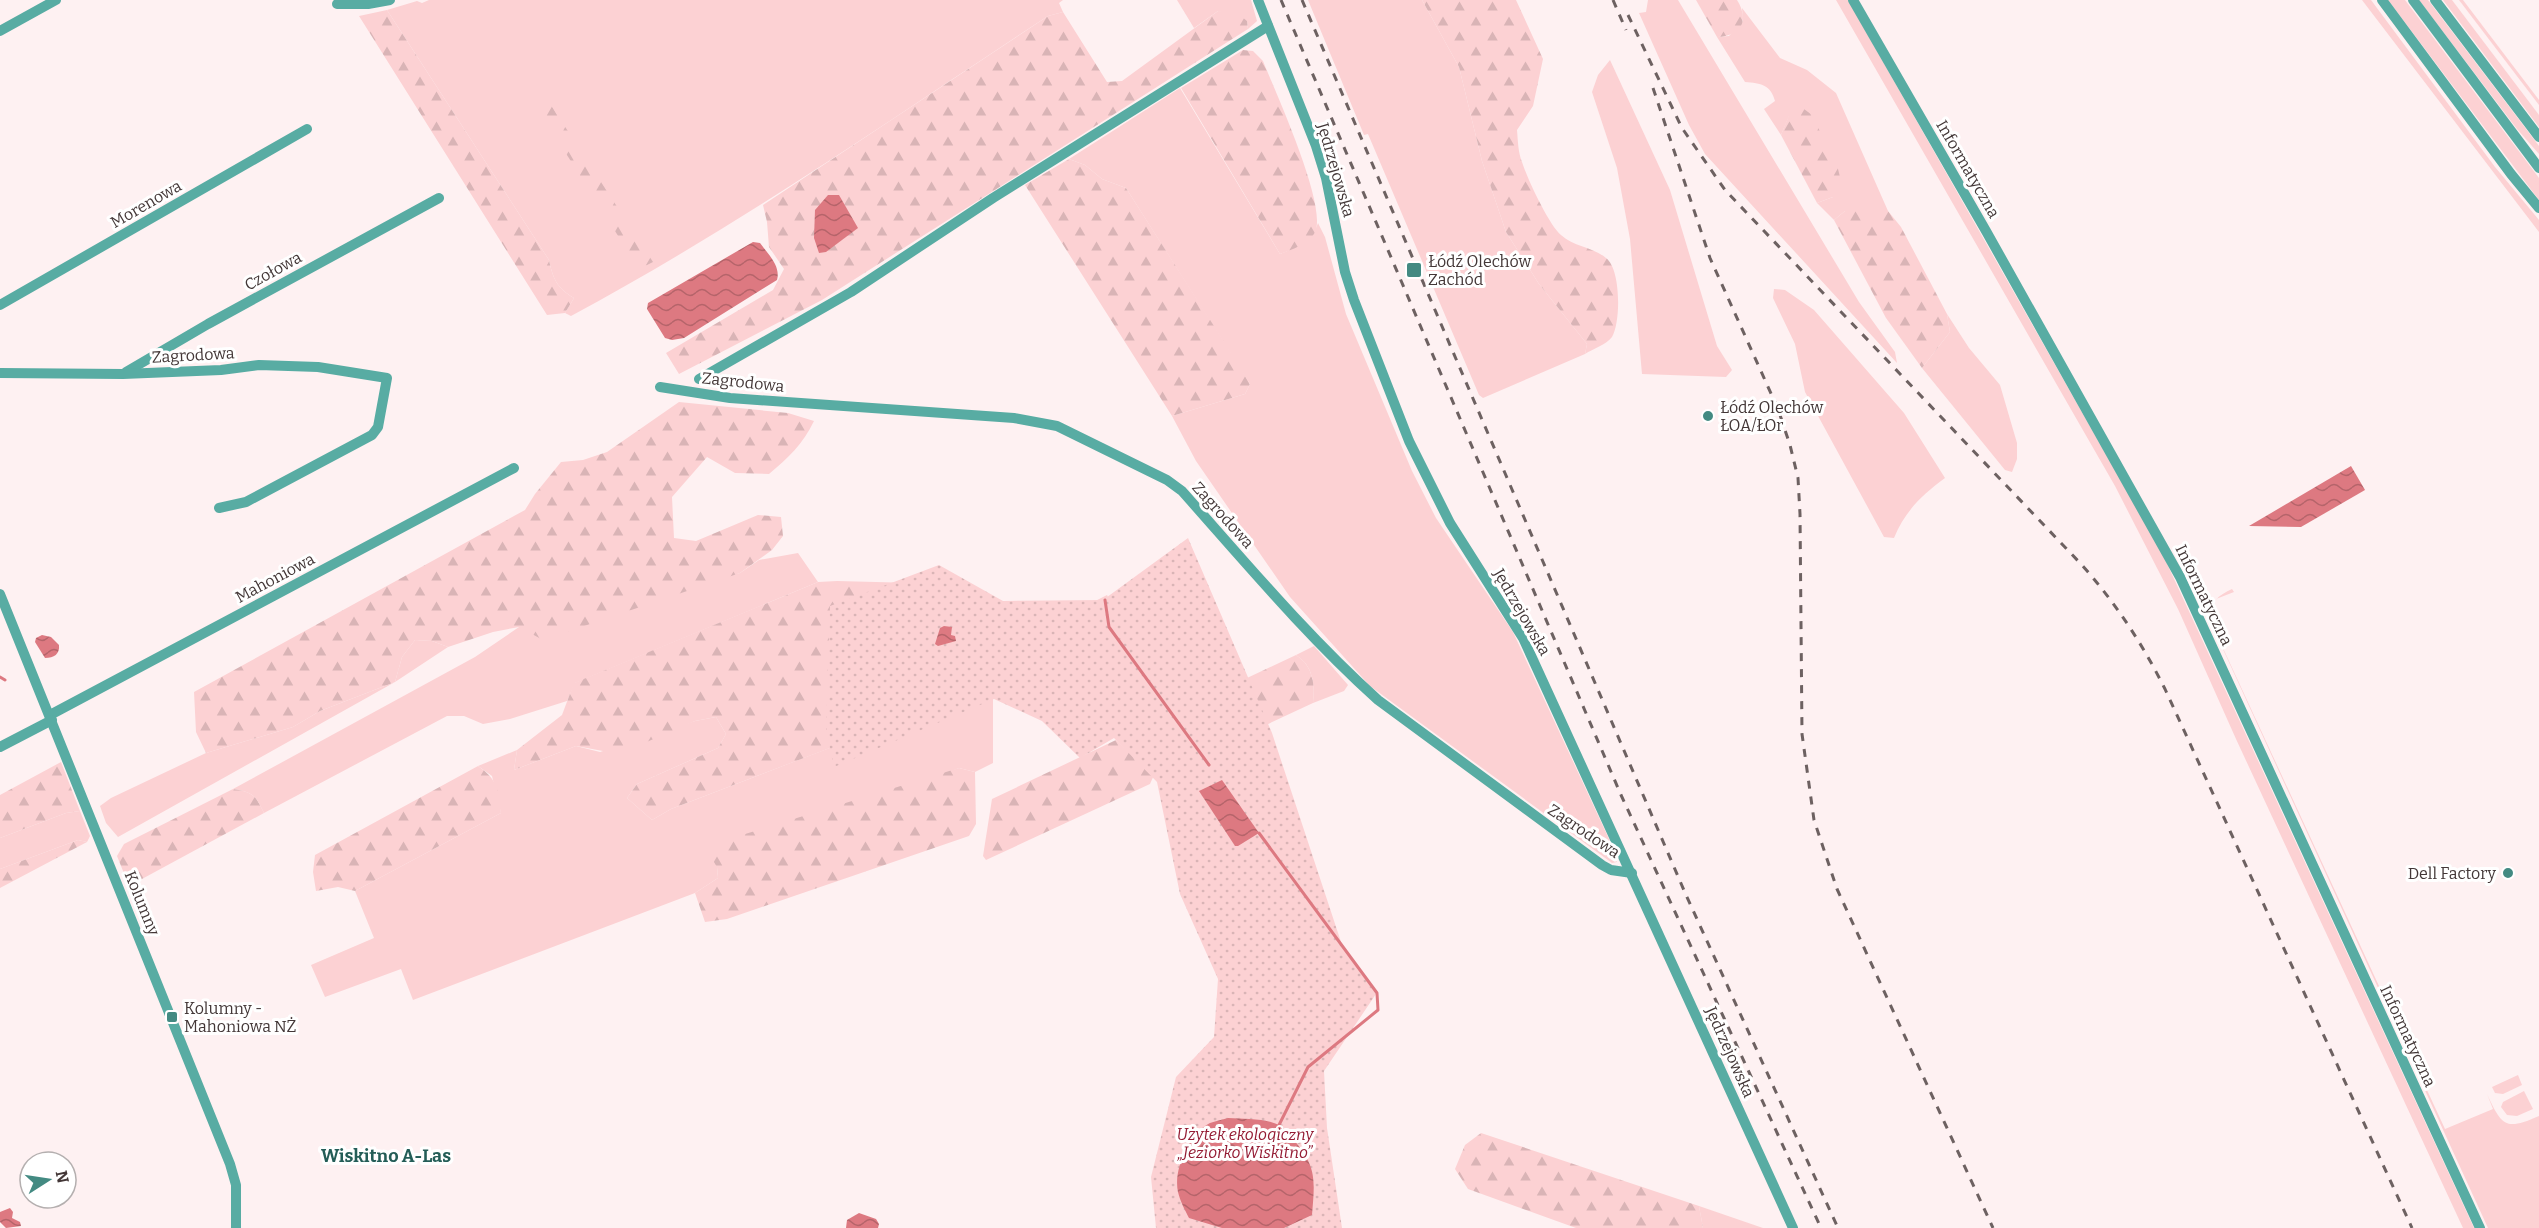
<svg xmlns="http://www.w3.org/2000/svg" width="2539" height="1228" font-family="Bitter,serif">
<defs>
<pattern id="forest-firs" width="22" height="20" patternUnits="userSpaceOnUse" patternTransform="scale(1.5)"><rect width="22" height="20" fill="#fcd1d3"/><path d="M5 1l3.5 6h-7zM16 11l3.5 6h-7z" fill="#d9b4b6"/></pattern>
<pattern id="park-dots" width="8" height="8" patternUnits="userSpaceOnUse" patternTransform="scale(1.5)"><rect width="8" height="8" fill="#fcd1d3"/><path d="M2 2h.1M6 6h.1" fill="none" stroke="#d9b4b6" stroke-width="1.8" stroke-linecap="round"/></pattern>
<pattern id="water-waves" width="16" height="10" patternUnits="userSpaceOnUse" patternTransform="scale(1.5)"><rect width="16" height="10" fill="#dd7981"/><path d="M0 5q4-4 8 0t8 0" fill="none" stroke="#b5646a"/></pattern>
</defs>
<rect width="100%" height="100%" fill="#fef1f2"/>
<g fill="#fcd1d3">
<path d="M 429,0 L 1063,0 L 1059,3 L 1063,12 L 1048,16 C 891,119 737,227 571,316 L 565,313 L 574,298 C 557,288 553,279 549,260 L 387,10 L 417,1 L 422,3 Z"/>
<polygon points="1177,0 1251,0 1257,21 1248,29 1247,21 1218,11 1194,28"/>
<polygon points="1308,0 1422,0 1459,67 1482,161 1506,232 1539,284 1587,344 1585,354 1483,398 1479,395 1368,134 1364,135"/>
<polygon points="1648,0 1678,0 1859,302 1895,352 1897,363 1705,154 1689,125 1639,13 1646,12"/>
<polygon points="1836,0 1848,0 2163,555 2474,1228 2463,1228 2236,739 2178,609 2115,486"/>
<polygon points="2362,0 2371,0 2495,167 2539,220 2539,232"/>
<polygon points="2388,0 2405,0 2539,178 2539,200"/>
<polygon points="2419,0 2428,0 2539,146 2539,154 2517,129"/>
<polygon points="2443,0 2452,0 2539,115 2539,127"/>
<polygon points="2459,0 2463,0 2539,100 2539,105"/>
<path d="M 1742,8 L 1780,58 L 1807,70 L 1836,93 L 1888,211 L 1845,211 L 1834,220 L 1817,203 L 1833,197 L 1789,116 L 1781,135 L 1764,109 L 1775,101 C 1771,85 1761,83 1745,82 L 1717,37 L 1729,36 L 1743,21 Z"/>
<polygon points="1610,60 1670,190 1717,346 1732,370 1726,377 1642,374 1630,239 1617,168 1592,92 1598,75"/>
<path d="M 1180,88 L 1280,254 C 1297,247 1312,241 1318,223 L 1325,237 L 1346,314 L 1412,471 L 1436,518 L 1513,632 L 1615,852 L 1617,862 L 1612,863 L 1370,686 L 1290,597 L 1196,461 L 1172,416 L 1245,394 L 1250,384 L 1126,188 L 1102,179 L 1085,165 L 1069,159 Z"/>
<path d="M 1774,289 L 1785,290 L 1814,310 L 1904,413 L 1945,478 C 1922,495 1905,511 1894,538 L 1884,537 L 1805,392 L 1795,344 L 1773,298 Z"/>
<polygon points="1947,314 1969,348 2000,385 2017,443 2017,459 2012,472 2005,470 1922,368 1950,332"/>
<path d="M 798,553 L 818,582 L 575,683 L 567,701 L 510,719 L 483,724 L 464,716 L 447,716 L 264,813 C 255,795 253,792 233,789 L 475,657 L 519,627 L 740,573 L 759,560 Z"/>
<path d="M 2232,589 L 2234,592 L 2216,599 L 2210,620 L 2445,1129 L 2493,1109 L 2487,1094 C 2502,1126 2505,1131 2539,1116 L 2539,1228 L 2488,1228 L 2211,623 C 2207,604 2217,596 2232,589 Z"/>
<polygon points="415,640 432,641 448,647 395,682 118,837 106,823 100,806 111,798 206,753 293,727 320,711 395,682 402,657"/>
<path d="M 1314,646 L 1348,685 L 1344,691 L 1313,703 C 1315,683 1313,666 1296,655 Z"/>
<polygon points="993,685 993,763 975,772 959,768 717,867 718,878 695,893 413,1000 401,969 325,997 311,965 374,938 355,891 501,813 492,776 478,766 517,750 514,770 576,746 600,752 695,721 716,717 726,734 718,748 637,784 627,798 652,820 671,809"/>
<polygon points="80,811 90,836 87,842 78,840 0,869 0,838 66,813"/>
<polygon points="2518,1075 2522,1085 2503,1094 2495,1093 2492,1087"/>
<polygon points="2524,1091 2533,1109 2517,1116 2507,1115 2501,1107 2503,1102"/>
<polygon points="1699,1206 1763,1228 1703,1228"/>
</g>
<g fill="url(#forest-firs)">
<path d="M 1422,0 L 1516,0 L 1543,59 L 1533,106 L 1517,130 C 1518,141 1518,152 1522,162 C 1527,178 1549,225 1561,235 C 1574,247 1593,247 1606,258 C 1621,269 1621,322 1612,337 C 1607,344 1593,349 1585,354 L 1587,344 L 1539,284 L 1506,232 L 1482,161 L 1459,67 Z"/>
<path d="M 1696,0 L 1737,0 C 1750,21 1741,36 1717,37 Z"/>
<path d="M 387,10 L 549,260 C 553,279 557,288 574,298 L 565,313 L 547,315 L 359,16 Z"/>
<polygon points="1218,11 1236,12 1247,21 1248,29 822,300 679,374 666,353 773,290 784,269 769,247 767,222 763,205 1048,16 1063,12 1107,82 1122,81"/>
<path d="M 1243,50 L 1253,51 L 1263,61 C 1275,91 1328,207 1315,232 C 1309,244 1291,250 1280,254 L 1181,88 Z"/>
<polygon points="547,99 653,262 639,269 536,106"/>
<polygon points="1800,106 1812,115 1838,169 1842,185 1833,197 1817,203 1781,135 1789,115"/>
<polygon points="1069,159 1085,165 1102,179 1126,188 1242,370 1250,384 1245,394 1172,416 1025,185"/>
<polygon points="1845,211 1888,211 1901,227 1947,314 1950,332 1922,368 1886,318 1834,220"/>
<path d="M 679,402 L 788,413 L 814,421 C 803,444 788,458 769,474 L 735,473 L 707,457 L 672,497 L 674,538 L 696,541 L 758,515 L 781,517 L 783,536 L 772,550 L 740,573 L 543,640 L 519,627 L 493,632 L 448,647 L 432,641 L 415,640 L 402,657 L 395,682 L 320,711 L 293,727 L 206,753 L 196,732 L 194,692 L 525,510 L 535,494 L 561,462 L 583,460 L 607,452 Z"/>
<polygon points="837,581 915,583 1001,649 1107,595 1111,603 882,728 671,809 652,820 627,798 637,784 718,748 726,734 716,717 695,721 619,754 576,746 514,770 517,750 562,715 574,683 818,582"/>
<path d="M 1296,655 C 1313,666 1315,683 1313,703 L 1251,732 L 1230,686 Z"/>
<polygon points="1116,740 1154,775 1150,784 986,860 983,856 992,799"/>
<polygon points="61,762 80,811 66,813 0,838 0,795"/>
<path d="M 478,766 C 497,779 499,790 501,813 L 355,891 L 338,887 L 316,891 L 313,872 L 315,855 Z"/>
<polygon points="959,768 975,772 976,824 969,836 727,919 705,922 695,893 718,878 717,867 709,854 732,838"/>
<path d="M 233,789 C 253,792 255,795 264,813 L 129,886 L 117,856 L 124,844 Z"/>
<polygon points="78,840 87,842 0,888 0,869"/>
<polygon points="1481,1133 1699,1206 1703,1228 1576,1228 1468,1189 1455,1169 1465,1145"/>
</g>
<polygon fill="url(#park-dots)" points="1188,538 1272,733 1343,948 1376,994 1324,1071 1327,1128 1342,1228 1156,1228 1151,1177 1176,1077 1214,1037 1218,979 1180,894 1157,782 1114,738 1080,758 1042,721 994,699 834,767 826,731 830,606 939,565 1003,601 1103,600"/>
<g fill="url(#water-waves)">
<polygon points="828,195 839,195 858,228 826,252 819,253 814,238 815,210"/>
<path d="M 753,242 L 760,243 C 768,254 781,266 777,280 L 684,338 L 672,340 L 665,338 L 647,309 L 648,303 Z"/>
<polygon points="2351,466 2365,490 2301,527 2249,526"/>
<polygon points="944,626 952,627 951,635 955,636 956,641 938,646 935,644 940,628"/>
<path d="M 42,635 L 51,637 L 59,645 C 60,654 54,658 45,658 L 35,642 L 36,638 Z"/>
<polygon points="1222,780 1259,833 1238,846 1235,846 1199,791"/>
<path d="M 1228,1118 C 1244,1119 1264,1118 1279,1125 C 1284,1127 1288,1134 1292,1138 C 1317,1166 1315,1179 1312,1215 L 1284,1228 L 1222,1228 L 1189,1218 C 1185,1210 1180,1201 1178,1192 C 1173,1170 1189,1133 1210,1123 C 1215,1121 1222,1120 1228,1118 Z"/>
<polygon points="10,1208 13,1212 12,1218 20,1222 21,1226 6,1228 0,1222 0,1212"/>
<polygon points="859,1213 876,1219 879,1224 878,1228 846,1228 847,1220"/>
</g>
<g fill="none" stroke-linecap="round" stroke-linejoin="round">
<g stroke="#dd7981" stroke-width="3">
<polyline points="1105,600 1109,627 1209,765"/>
<polyline points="0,677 5,680"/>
<polyline points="1259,833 1377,993 1378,1010 1308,1067 1278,1127"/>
</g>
<g stroke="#58aca3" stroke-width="10">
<polyline points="1258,0 1316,146 1326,178 1345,272 1354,300 1409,441 1450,523 1523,638 1793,1228"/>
<polyline points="1853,0 1986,231 2180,577 2480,1228"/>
<polyline points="2382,0 2511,174 2539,208"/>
<polyline points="2413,0 2539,168"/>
<polyline points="2435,0 2539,137"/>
<polyline points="337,4 368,4 390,0"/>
<polyline points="0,31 56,0"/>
<polyline points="0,305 307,129"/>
<polyline points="126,372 208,324 439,198"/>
<polyline points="0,373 123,374 221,370 259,365 318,367 387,378 378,427 372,435 246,502 219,508"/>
<polyline points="699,379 851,292 993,198 1268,26"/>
<path d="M 660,387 L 730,398 L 1014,418 L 1057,426 L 1167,480 L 1182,491 C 1246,563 1307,636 1378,700 L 1602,865 L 1611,870 L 1632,873"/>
<polyline points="0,594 230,1164 236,1185 236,1228"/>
<polyline points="50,715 514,468"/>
<polyline points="0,747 52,720"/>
</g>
<g stroke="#6d6161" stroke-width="3" stroke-dasharray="8 8" stroke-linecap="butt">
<polyline points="1281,0 1621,795 1821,1228"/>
<polyline points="1302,0 1686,895 1838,1228"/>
<polyline points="1613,0 1626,30"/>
<path d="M 1628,15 L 1682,128 L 1725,190 L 2081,564 C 2115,602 2142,643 2165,689 L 2412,1228"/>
<polyline points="1653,88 1710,258 1778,409 1790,445 1798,478 1800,514 1802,734 1814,820 1837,889 1993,1228"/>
</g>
</g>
<g fill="#438a82" stroke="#fff" stroke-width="2">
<rect x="1406" y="262" width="16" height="16" rx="3"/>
<circle cx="1708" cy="416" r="6"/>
<circle cx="2508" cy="873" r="6"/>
<rect x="166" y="1011" width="12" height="12" rx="3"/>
</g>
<g text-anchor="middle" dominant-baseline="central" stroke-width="6" stroke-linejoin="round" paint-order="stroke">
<g font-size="16" fill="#433737" stroke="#fff">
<text transform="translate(1968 169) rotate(60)">Informatyczna</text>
<text transform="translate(1336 170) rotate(74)">Jędrzejowska</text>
<text transform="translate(146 204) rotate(-30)">Morenowa</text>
<text transform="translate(273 271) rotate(-29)">Czołowa</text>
<text transform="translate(193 355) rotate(-3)">Zagrodowa</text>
<text transform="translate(743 382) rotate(6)">Zagrodowa</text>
<text transform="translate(1223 515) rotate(48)">Zagrodowa</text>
<text transform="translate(275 578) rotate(-28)">Mahoniowa</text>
<text transform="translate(2204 595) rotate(64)">Informatyczna</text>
<text transform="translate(1522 612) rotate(60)">Jędrzejowska</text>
<text transform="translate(1584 831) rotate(34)">Zagrodowa</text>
<text transform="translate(142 903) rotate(68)">Kolumny</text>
<text transform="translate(2408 1036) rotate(65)">Informatyczna</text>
<text transform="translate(1730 1052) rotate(66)">Jędrzejowska</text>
</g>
<g font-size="16" fill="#433737" stroke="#fff" text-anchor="start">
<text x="1428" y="261">Łódź Olechów<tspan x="1428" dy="18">Zachód</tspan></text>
<text x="1720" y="407">Łódź Olechów<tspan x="1720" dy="18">ŁOA/ŁOr</tspan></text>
<text x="2496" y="873" text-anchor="end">Dell Factory</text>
<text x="184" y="1008">Kolumny -<tspan x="184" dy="18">Mahoniowa NŻ</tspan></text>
</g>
<g font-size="16" font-style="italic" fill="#941c34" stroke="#fff">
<text x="1245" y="1134">Użytek ekologiczny<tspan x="1245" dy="18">„Jeziorko Wiskitno”</tspan></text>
</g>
<g font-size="18" font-weight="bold" fill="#245d57" stroke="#fff">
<text x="386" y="1156">Wiskitno A-Las</text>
</g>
</g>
<g transform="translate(48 1180) rotate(78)"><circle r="28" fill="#ffffff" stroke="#b4afaf" stroke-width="1.5"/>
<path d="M0-4.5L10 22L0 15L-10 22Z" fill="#438a82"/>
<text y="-9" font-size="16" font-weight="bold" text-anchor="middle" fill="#433737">N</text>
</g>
</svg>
